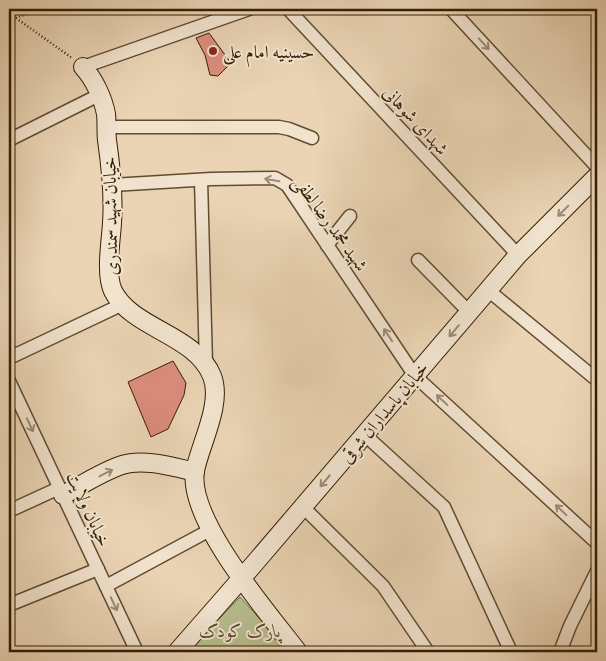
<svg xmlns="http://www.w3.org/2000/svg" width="606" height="661" font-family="'EB Garamond',Amiri,serif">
<rect width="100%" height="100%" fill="#ead4b4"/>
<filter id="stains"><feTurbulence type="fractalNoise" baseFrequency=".004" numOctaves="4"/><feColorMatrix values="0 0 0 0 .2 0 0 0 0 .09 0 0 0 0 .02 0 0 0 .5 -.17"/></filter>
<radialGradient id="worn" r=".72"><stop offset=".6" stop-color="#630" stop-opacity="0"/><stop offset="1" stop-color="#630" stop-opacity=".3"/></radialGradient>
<polygon fill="#b6bd8e" stroke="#746e4a" points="240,597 262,621 284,652 187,652"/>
<g fill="#db8d7c" stroke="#331f05">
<polygon points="209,33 231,63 218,76 210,75 205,55 196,38"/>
<polygon points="173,361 186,383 184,395 168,429 151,437 128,382"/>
</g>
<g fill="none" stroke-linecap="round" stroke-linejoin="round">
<g stroke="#614c31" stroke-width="15">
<g id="street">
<polyline points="288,9 518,255"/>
<polyline points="451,9 597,167"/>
<polyline points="83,67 249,9"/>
<polyline points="107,127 279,127 289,129 312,138"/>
<polyline points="9,140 99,95"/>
<polyline points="201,180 206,364"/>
<polyline points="112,185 211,179 275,178 287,185 415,376 597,543"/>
<polyline points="327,245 350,216"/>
<polyline points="418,260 469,312"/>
<polyline points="488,290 597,380"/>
<polyline points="9,358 123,304"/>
<polyline points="9,381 137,652"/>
<polyline points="365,435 444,507 511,652"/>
<polyline points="303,507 383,586 428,652"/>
<polyline points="9,511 59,488"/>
<polyline points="106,586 210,530"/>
<polyline points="9,605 98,569"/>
<polyline points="560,652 570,626 597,571"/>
</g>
</g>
<g stroke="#331f05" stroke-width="20">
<g id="secondary">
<path d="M 83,67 C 94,79 103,98 106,114 C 107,123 106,132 107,140 C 111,168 114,195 112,223 C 111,241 105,274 113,291 C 132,329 195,334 212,376 C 223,404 200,444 195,471 C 187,520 269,614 298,652"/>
<path d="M 63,495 C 82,485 101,472 122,465 C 143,458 174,467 195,472"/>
<polyline points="177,652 254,564 518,255 597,176"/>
</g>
</g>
<g stroke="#331f05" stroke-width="2.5" stroke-dasharray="1 2.5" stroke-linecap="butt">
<polyline points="16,18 72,58"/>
<polyline points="9,20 42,9"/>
</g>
<use href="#street" stroke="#f1e3ce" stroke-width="12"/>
<use href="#secondary" stroke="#f1e3ce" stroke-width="18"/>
</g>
<defs><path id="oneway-shaft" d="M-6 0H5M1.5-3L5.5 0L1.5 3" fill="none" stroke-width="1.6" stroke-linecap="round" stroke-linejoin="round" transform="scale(1.25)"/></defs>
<g stroke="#9c8b74">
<use href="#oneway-shaft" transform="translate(484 44) rotate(47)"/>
<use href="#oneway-shaft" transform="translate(272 180) rotate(-170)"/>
<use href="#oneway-shaft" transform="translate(563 211) rotate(135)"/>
<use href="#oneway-shaft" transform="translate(454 331) rotate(130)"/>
<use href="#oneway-shaft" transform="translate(388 335) rotate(-124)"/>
<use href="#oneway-shaft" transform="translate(442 400) rotate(-137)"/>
<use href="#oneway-shaft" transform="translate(30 425) rotate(65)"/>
<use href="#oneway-shaft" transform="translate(106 473) rotate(-27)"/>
<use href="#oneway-shaft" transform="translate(325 481) rotate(130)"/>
<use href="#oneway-shaft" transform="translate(561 510) rotate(-137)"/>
<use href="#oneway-shaft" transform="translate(114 604) rotate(65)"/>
</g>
<circle fill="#8f2418" stroke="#f1e3ce" stroke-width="2" cx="213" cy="51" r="5"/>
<g text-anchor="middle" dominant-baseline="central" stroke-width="4" stroke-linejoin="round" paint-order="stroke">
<g font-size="18" fill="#331f05" stroke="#f1e3ce" text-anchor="start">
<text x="223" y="51">حسینیه امام علی</text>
</g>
<g font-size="18" fill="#331f05" stroke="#f1e3ce">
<text transform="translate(416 120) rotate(47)">شهدای شوهانی</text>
<text transform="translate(110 216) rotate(-91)">خیابان شهید سمندری</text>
<text transform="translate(331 223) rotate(54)">شهید محمد رضا لطفی</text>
<text transform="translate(384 412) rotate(-50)">خیابان پاسداران شرقی</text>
<text transform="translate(89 509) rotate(65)">خیابان ولایت</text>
</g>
<g font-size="18" font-style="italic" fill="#544627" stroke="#f1e3ce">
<text x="240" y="630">پارک کودک</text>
</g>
</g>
<rect width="606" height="661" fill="none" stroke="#ead4b4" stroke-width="30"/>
<rect x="10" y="10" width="586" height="641" fill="none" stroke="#331f05" stroke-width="2.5"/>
<rect x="15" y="15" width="576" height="631" fill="none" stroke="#331f05"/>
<rect width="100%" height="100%" filter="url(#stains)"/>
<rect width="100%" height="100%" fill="url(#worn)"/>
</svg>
